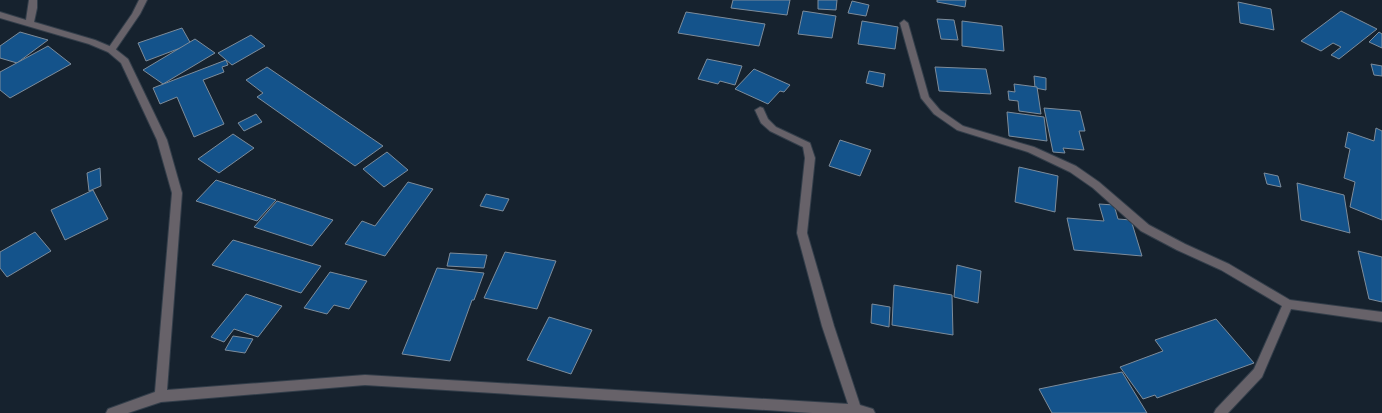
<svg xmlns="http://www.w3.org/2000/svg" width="1382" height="413" font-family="'Titillium Web',sans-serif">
<rect width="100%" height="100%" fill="#16222e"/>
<g fill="#14538b" stroke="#7d8c9b">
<polygon points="733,0 790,0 787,15 731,8"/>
<polygon points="818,0 837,0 836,10 818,9"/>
<polygon points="937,0 966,0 965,7 937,2"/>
<polygon points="852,1 869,5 866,16 848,13"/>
<polygon points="1238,2 1271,9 1274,30 1240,23"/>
<polygon points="803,11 836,16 832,38 798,34"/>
<polygon points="1341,11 1377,29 1339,59 1331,55 1341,47 1333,43 1321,51 1301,41"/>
<polygon points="686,12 765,24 759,46 678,33"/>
<polygon points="937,19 954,20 958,40 941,39"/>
<polygon points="862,21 898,27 895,49 858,44"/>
<polygon points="962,21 1002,26 1004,51 962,46"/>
<polygon points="182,28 191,44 146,61 138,43"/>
<polygon points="20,32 48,40 17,63 0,58 0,46"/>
<polygon points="1379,32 1382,34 1382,48 1369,42"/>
<polygon points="251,35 265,46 232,65 218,53"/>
<polygon points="195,39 215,53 163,84 143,70"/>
<polygon points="48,46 71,64 10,98 0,90 0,72"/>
<polygon points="707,59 742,66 735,85 720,81 718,84 698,79"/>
<polygon points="226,60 228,65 222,67 224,72 203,80 224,124 194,137 177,97 160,104 153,88"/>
<polygon points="1371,64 1382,66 1382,76 1374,75"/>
<polygon points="267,67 383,146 355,166 257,97 263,93 246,80"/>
<polygon points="935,67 986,69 991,94 939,91"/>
<polygon points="754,69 790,85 784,92 780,91 768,104 735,89"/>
<polygon points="869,71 885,74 883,87 866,83"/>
<polygon points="1034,76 1046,78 1046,90 1035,88"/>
<polygon points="1014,84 1037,87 1041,114 1019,111 1018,101 1009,100 1008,91 1015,92"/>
<polygon points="1044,108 1080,111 1085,131 1079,131 1084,150 1063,148 1065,153 1053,152"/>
<polygon points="1007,112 1044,117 1047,141 1009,136"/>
<polygon points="256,114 262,122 244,131 238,123"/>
<polygon points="1376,128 1382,131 1382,220 1350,207 1355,182 1344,178 1350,149 1345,147 1348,132 1374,141"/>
<polygon points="233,134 254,148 219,173 198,159"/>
<polygon points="840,140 871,150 860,176 829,166"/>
<polygon points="387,152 408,170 384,187 363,169"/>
<polygon points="1019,167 1058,176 1055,212 1015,202"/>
<polygon points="100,168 101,186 89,191 87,173"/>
<polygon points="1264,173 1278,176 1281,187 1267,184"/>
<polygon points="216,180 276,200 257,221 196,201"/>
<polygon points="408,182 433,189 385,256 345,244 362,221 375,226"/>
<polygon points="1297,183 1344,195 1350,233 1301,220"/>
<polygon points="93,190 108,219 65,240 51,210"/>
<polygon points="486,194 509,199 503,211 480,206"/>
<polygon points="277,201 333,220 312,246 254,227"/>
<polygon points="1099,204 1114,205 1118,219 1131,220 1142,256 1074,250 1067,218 1104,221"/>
<polygon points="35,232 51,251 7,277 0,268 0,252"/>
<polygon points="233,240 321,266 301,293 212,265"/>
<polygon points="1358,251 1382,257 1382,302 1369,299"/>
<polygon points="505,252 556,261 537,309 484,298"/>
<polygon points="450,253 487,255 484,268 447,266"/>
<polygon points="957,265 981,271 978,303 954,297"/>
<polygon points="437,268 484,273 474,300 472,300 450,361 402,354"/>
<polygon points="330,272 367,281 349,309 334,305 327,314 304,308"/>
<polygon points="894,285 952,295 953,335 892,325"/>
<polygon points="246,294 282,306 258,337 234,329 224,342 211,337"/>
<polygon points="872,304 890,307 889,327 871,323"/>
<polygon points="549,317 592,330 571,374 527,360"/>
<polygon points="1216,319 1254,363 1157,398 1155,395 1143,399 1120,367 1163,351 1155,340"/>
<polygon points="233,336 253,339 245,353 225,350"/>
<polygon points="1122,372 1147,413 1052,413 1039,389"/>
</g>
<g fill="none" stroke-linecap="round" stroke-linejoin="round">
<g stroke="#333e4a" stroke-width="2">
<polygon id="lane" points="139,0 147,0 140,14 114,52 108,52 107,50 132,14"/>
</g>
<g stroke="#333e4a" stroke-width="2">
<g id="street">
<polygon points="29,0 37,0 37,8 34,22 95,40 114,48 128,59 167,140 182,193 167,390 365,375 848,404 822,326 797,233 805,158 803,147 770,131 761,123 755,110 760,107 763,108 768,119 776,127 810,143 815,158 807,233 834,326 860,405 873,409 875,413 812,413 365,385 161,402 128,413 106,413 108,409 155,392 172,193 157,140 121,63 108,52 89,44 0,18 0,12 26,20"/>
<polygon points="904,20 908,23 929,97 940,110 963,126 1034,147 1076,166 1099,182 1149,225 1185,244 1229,264 1290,300 1382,312 1382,322 1291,309 1262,377 1228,413 1214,413 1216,409 1254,369 1282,306 1221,270 1177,250 1141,231 1093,188 1070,172 1028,152 957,130 934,114 921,98 900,23"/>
</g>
</g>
<use href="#lane" fill="#676269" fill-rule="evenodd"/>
<use href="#street" fill="#676269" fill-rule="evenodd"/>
</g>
</svg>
